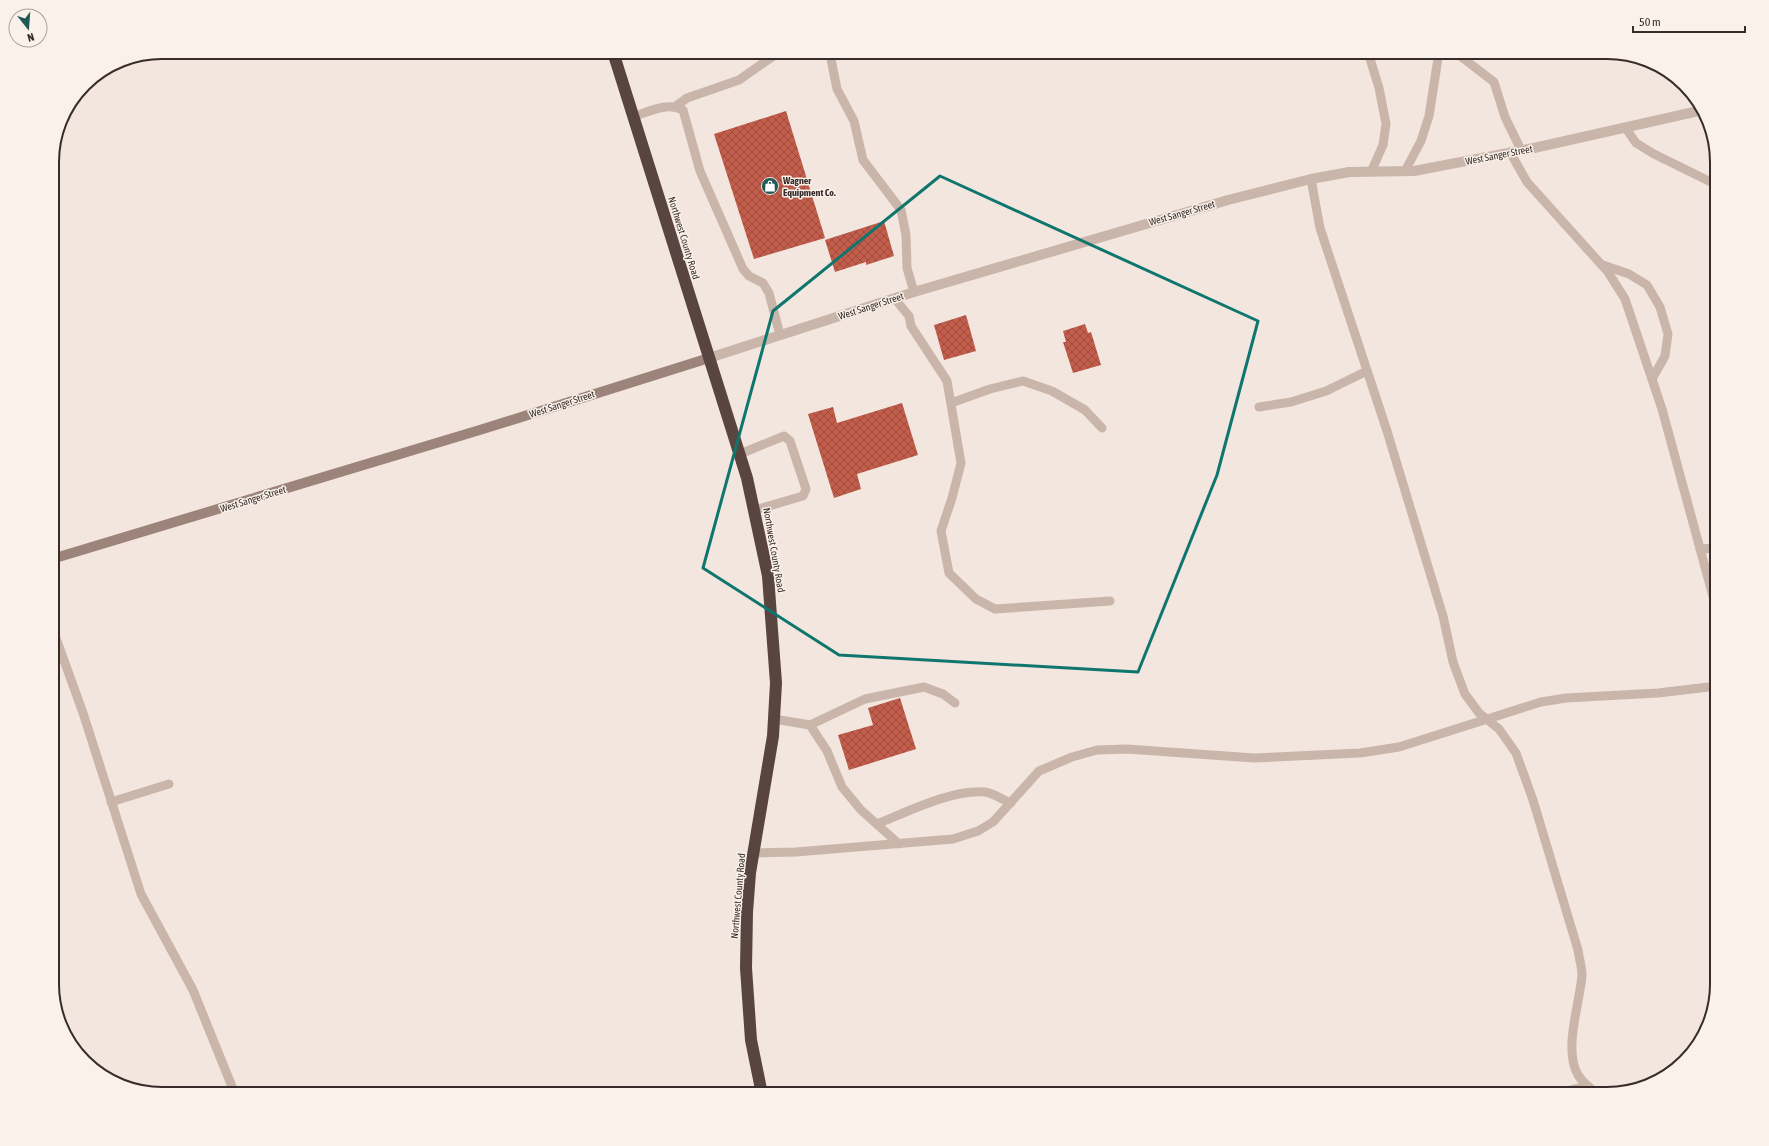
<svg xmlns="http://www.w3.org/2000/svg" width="1769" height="1146" font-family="'Asap Condensed',sans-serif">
<defs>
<pattern id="building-cross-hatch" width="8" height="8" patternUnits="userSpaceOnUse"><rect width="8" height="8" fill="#c25c4b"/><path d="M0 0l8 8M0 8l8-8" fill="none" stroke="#9e4c3e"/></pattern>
</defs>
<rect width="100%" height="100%" fill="#f2e6de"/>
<g fill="url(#building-cross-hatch)">
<polygon points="786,111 825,238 754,259 714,134"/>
<polygon points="884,221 894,256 866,265 866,262 835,272 825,240"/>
<polygon points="966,315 976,351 944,360 934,325"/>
<polygon points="1085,324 1088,333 1091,332 1101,365 1073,373 1063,342 1066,342 1063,331"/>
<polygon points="902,403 918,455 857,474 861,489 834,498 808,414 833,407 837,423"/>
<polygon points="900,698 916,749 849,770 838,735 873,725 868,708"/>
</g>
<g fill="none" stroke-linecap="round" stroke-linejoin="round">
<g stroke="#cab5aa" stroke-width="9">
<polyline points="828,52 831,59 837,89 854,121 863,160 901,210 906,235 907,268 914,292"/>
<polyline points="1368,52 1379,88 1386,124 1383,145 1371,172"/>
<polyline points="1455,52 1494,82 1505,117 1521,150"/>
<polyline points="676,106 687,98 739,80 779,52"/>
<path d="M 633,117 C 650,111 667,102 683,110 L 700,171 L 743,269 L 749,276 L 763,283 L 769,293 L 780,335"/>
<polyline points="1625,127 1636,143 1654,154 1717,185"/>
<polyline points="1510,152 1527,182 1608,272 1625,299 1662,409 1717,611"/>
<polyline points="1405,171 1421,141 1429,116 1439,52"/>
<path d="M 1311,179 L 1320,228 L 1387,431 L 1443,616 L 1453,662 L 1465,694 L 1479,713 L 1499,729 L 1516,753 L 1533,800 L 1578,950 C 1579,958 1582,967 1582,975 C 1580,1003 1563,1049 1578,1075 C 1583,1083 1591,1089 1598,1094"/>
<polyline points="1603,265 1629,274 1647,285 1660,307 1668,334 1665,356 1652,379"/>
<polyline points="895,299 909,316 911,326 947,381 961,463 952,498 941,531 949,573 976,599 995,609 1110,601"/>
<polyline points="951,403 990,389 1023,381 1052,391 1085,410 1102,428"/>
<polyline points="1259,407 1291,402 1326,391 1367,371"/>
<polyline points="740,454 784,436 790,441 806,489 803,496 755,510"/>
<polyline points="1700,549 1717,548"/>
<polyline points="52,627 83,713 141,894 193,990 235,1094"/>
<polyline points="774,719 810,725 827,751 842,787 861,810 899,844"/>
<polyline points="810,725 865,699 924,687 943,694 955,703"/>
<polyline points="111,802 169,784"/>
<path d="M 877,824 C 907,812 952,789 985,792 C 993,793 1003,800 1011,803"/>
<polyline points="753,853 796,852 953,839 978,831 993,822 1039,771 1072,757 1097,750 1127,749 1254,758 1360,753 1399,747 1541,702 1566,698 1658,693 1717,686"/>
<polyline points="1554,1094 1586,1086"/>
</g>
<polyline stroke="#cab5aa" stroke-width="10" points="709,358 914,292 1228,200 1311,179 1349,172 1414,171 1534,148 1703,110"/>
<polyline stroke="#9d847b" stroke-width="10" points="52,559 483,429 709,358"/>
<polyline stroke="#584540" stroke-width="12" points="613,52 747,478 768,576 776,683 773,736 750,873 747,912 746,968 751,1040 762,1094"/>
</g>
<path fill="none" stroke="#0f766e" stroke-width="3" stroke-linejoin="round" d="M 940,176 L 1258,321 L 1217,475 L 1138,672 L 839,655 L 703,568 L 773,311 Z"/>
<defs>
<g id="shop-disc" transform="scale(0.9)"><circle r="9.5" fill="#205856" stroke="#f9f1ea"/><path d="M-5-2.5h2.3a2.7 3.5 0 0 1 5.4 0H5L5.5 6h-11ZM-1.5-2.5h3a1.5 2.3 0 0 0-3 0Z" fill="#fff"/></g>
</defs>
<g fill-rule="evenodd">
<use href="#shop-disc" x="770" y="186"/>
</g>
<g text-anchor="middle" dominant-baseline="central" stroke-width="3" stroke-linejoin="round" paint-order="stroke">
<g font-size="10" fill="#372c29" stroke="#f9f1ea">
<text transform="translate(1499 155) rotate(-11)">West Sanger Street</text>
<text transform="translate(1182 213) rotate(-16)">West Sanger Street</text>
<text transform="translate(684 238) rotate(73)">Northwest County Road</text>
<text transform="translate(871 306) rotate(-18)">West Sanger Street</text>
<text transform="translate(562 404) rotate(-18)">West Sanger Street</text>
<text transform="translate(253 499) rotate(-17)">West Sanger Street</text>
<text transform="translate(774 550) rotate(80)">Northwest County Road</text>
<text transform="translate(738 896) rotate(-85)">Northwest County Road</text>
</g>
<g font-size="10" font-weight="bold" fill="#372c29" stroke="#f9f1ea" text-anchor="start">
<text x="783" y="180">Wagner<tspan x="783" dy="12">Equipment Co.</tspan></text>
</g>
</g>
<path d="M0 0H1769V1146H0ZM162 59H1607A103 103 0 0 1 1710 162V984A103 103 0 0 1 1607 1087H162A103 103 0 0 1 59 984V162A103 103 0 0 1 162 59Z" fill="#f9f1ea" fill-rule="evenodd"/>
<path fill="none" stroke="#372c29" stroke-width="2" d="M162 59H1607A103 103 0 0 1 1710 162V984A103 103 0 0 1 1607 1087H162A103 103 0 0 1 59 984V162A103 103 0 0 1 162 59Z"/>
<g transform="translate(28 28) rotate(163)"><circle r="19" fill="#f9f1ea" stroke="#aba29d"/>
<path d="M0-3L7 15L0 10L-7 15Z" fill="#205856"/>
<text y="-6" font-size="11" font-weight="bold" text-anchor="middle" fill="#372c29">N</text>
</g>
<path d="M1633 26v6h112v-6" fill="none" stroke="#372c29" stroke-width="2"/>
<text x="1639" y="26" font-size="12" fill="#372c29" stroke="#f9f1ea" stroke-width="3" paint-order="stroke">50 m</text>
</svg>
